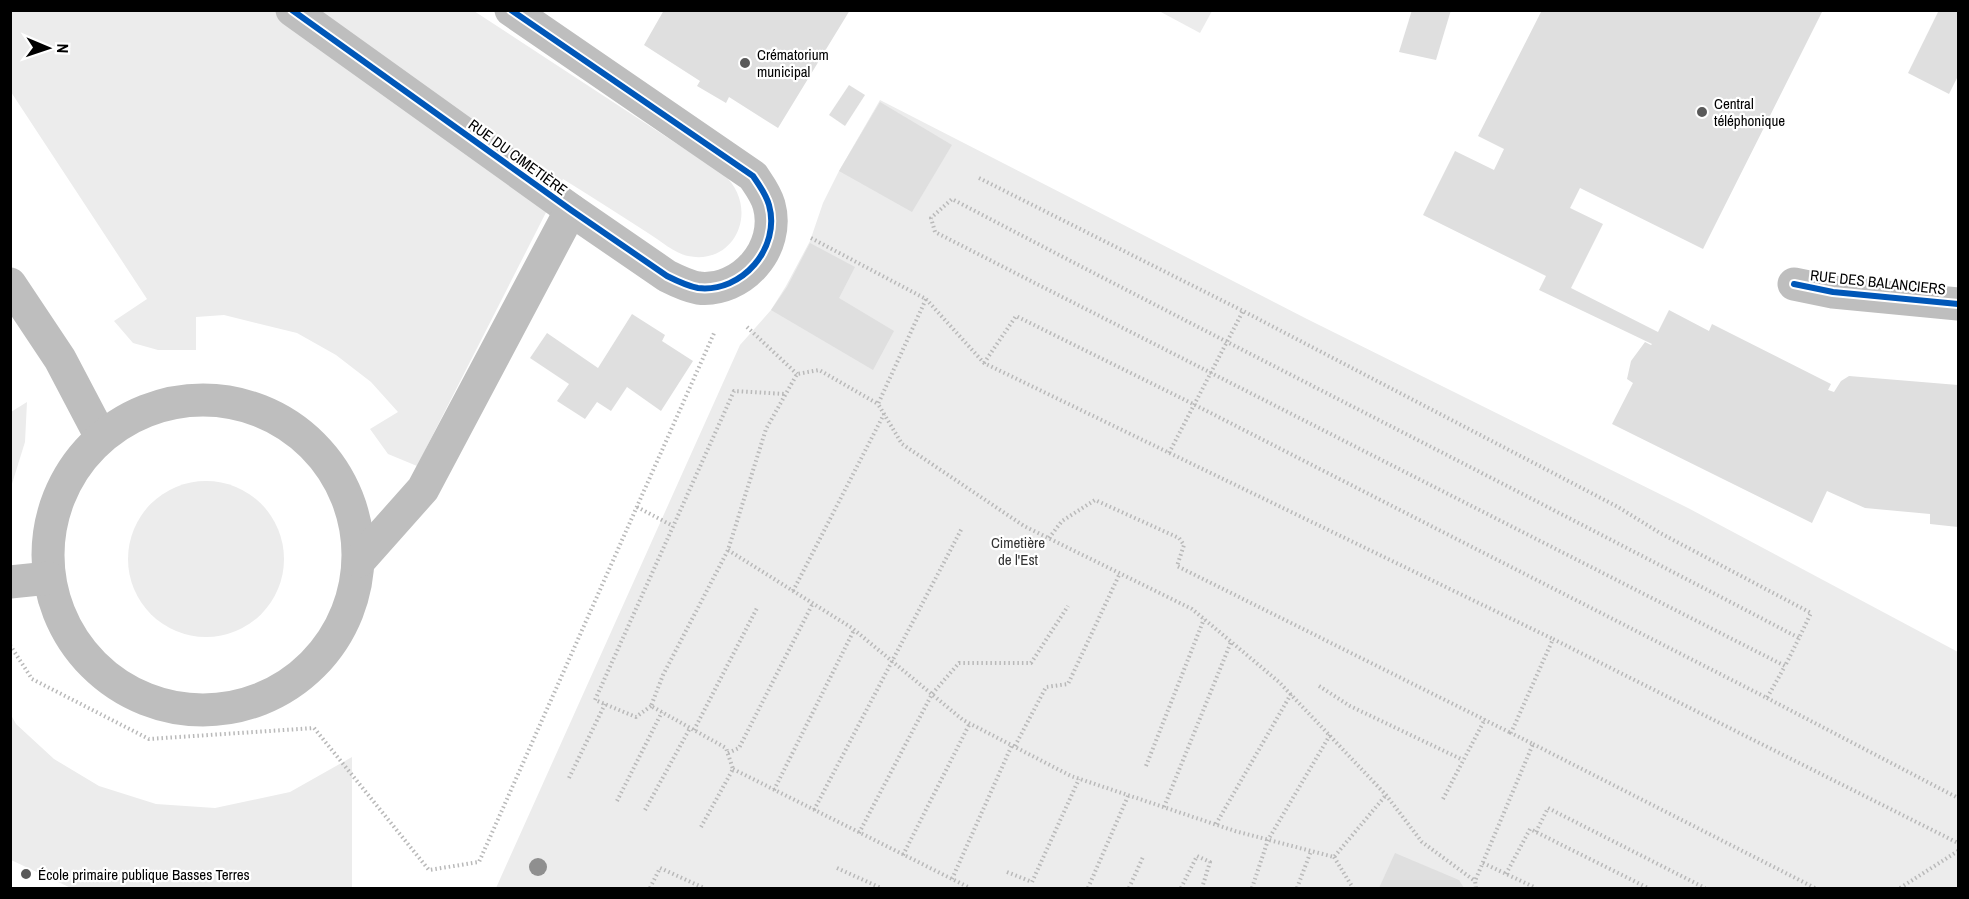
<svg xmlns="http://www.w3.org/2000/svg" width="1969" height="899" font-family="'Archivo Narrow',sans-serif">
<rect width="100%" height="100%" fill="#fff"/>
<g fill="#ececec">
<path d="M 10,11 L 474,11 L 723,174 C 761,207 736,266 688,256 C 674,253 661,241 648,233 C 620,215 592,197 563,179 L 417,466 L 388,454 L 370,429 L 398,412 L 371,382 L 336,355 L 297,333 L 224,315 L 196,317 L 196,350 L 158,350 L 133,343 L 114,321 L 147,299 L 11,92 Z"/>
<polygon points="1159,11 1212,11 1200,33"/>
<polygon points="880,100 1307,319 1688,508 1958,652 1958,888 496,888 740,345 771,310 786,286 810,241 823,203 839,171"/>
<polygon points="27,402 25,442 11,487 11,412"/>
<circle cx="206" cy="559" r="78"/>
<polygon points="11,715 16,724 54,759 99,786 156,804 215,808 290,792 352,757 352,888 71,888 11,860"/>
</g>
<g fill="#dfdfdf">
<polygon points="664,10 850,10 778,128 729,97 726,103 697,86 700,81 644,45"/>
<polygon points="1412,10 1451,10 1436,60 1399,52"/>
<polygon points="1542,10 1823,10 1703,249 1580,188 1570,208 1603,224 1571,288 1658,332 1669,310 1709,331 1712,324 1831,384 1828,390 1834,392 1841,381 1849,376 1958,385 1958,527 1930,524 1930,514 1865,508 1827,491 1812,523 1612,424 1633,383 1627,379 1631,361 1645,342 1651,345 1652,344 1539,290 1546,276 1423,215 1455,151 1494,170 1504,149 1478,136"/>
<polygon points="1939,10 1958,10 1958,76 1949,94 1908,73"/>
<polygon points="849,85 865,95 845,126 829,115"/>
<polygon points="880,102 952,145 912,212 839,171"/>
<polygon points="810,243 855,267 839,298 894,331 873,370 771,310 787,287"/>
<polygon points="632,314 665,335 662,341 693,361 661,411 627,387 611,411 597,402 585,419 557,401 569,384 530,358 547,333 598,368"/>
<polygon points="1395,853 1459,880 1464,888 1379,888"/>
</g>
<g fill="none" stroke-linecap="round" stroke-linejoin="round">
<g stroke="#b9b9b9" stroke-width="4" stroke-dasharray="1.5 3" stroke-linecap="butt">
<path d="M 979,178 L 1243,311 L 1618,507 L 1660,533 L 1811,613 L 1799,638 C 1518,490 1234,347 952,199 L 931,218 L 935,232 L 1785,666 L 1799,638"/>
<polyline points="811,238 926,299 878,404 902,444 1024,526 1192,609 1204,619 1279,682 1386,795 1422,842 1475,881"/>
<polyline points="926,299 984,363 1553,639"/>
<polyline points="747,327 797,374"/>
<polyline points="984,363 1016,316 1195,405 1767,698 1785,666"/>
<polyline points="1169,453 1243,311"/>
<polyline points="637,507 673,526"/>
<polyline points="1049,538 1062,521 1095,500 1179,538 1184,545 1177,566 1511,733"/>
<polyline points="728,550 852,628 963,720 1071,776 1235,831 1334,857 1386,795"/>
<polyline points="793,591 884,414"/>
<polyline points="10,645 32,679 149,739 314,728 429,870 479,862 715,331"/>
<polyline points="1319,686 1350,706 1463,760"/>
<polyline points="1767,698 1958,798"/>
<polyline points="651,706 636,717 595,700 734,391 785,394"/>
<polyline points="694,730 757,608"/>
<polyline points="1533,744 1815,888"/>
<polyline points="1015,746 1046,687 1068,684 1120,573"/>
<polyline points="728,753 739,748 813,603"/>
<polyline points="1146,766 1204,619"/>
<polyline points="733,769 970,888"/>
<polyline points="569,778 605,704"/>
<polyline points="774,790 854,630"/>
<polyline points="1443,799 1485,719"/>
<polyline points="617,801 662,712"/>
<polyline points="1164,807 1231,642"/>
<polyline points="645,810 690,728"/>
<polyline points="814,810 962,528"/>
<polyline points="1216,824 1291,694"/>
<polyline points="701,827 733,769 726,748 651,706 663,675 728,550 766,429 797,374 819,370 878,404"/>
<polyline points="1536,832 1548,808 1705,888"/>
<polyline points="859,833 932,694 959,663 1031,663 1068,606"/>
<polyline points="903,855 970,723"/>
<polyline points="1334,857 1353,888"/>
<polyline points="1483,863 1536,888"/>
<polyline points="837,868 881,888"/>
<polyline points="1007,872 1032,882 1079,779"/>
<polyline points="1506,874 1530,829 1648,888"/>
<polyline points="952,879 1012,745"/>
<polyline points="650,888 660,868 704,888"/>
<polyline points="1088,888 1128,796"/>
<polyline points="1129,888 1143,857"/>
<polyline points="1181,888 1197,856 1210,862 1202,888"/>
<polyline points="1252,888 1268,840 1330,735"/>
<polyline points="1297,888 1311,851"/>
<polyline points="1476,888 1475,881 1533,744 1511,733 1553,639 1958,843"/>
<polyline points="1900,888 1958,851"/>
</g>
<g stroke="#bebebe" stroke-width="33">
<path d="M 292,10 L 571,210 L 667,276 C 677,281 687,286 698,288 C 742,293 781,248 769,205 C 766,194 759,185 753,176 L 511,10"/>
<polyline points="10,284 60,359 101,437"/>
<polyline points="1794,284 1833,292 1958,304"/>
<circle cx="203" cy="555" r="155"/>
<polyline points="359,561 423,489 571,210"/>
<polyline points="10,582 49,578"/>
</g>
<g stroke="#fff" stroke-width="10">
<g id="cycleway">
<path d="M 292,10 L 571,210 L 667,276 C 677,281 687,286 698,288 C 742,293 781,248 769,205 C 766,194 759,185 753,176 L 511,10"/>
<polyline points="1794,284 1833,292 1958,304"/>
</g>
</g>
<use href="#cycleway" stroke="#0057b8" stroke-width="6"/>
</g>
<circle fill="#8f8f8f" cx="538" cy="867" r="9"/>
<g fill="#595959" stroke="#fff" stroke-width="2">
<circle cx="745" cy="63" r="6"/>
<circle cx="1702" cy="112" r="6"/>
<circle cx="26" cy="874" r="6"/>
</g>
<g text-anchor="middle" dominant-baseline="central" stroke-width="4.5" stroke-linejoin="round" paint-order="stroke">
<g font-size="15" fill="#000" stroke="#fff" text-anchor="start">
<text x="757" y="54">Crématorium<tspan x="757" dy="17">municipal</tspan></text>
<text x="1714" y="103">Central<tspan x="1714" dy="17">téléphonique</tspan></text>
<text x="38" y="874">École primaire publique Basses Terres</text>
</g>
<g font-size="15" fill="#000" stroke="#fff">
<text transform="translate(518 157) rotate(36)">RUE DU CIMETIÈRE</text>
<text transform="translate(1878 282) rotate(6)">RUE DES BALANCIERS</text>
</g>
<g font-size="15" fill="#333" stroke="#fff">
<text x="1018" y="542">Cimetière<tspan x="1018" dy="17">de l'Est</tspan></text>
</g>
</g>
<rect width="1969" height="899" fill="none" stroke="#000000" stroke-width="24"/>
<g transform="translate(48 48) rotate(92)" stroke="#ffffff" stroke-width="4.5" paint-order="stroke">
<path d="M0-4.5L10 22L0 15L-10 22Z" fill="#000000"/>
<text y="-9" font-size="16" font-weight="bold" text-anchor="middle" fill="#000000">N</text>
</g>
</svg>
